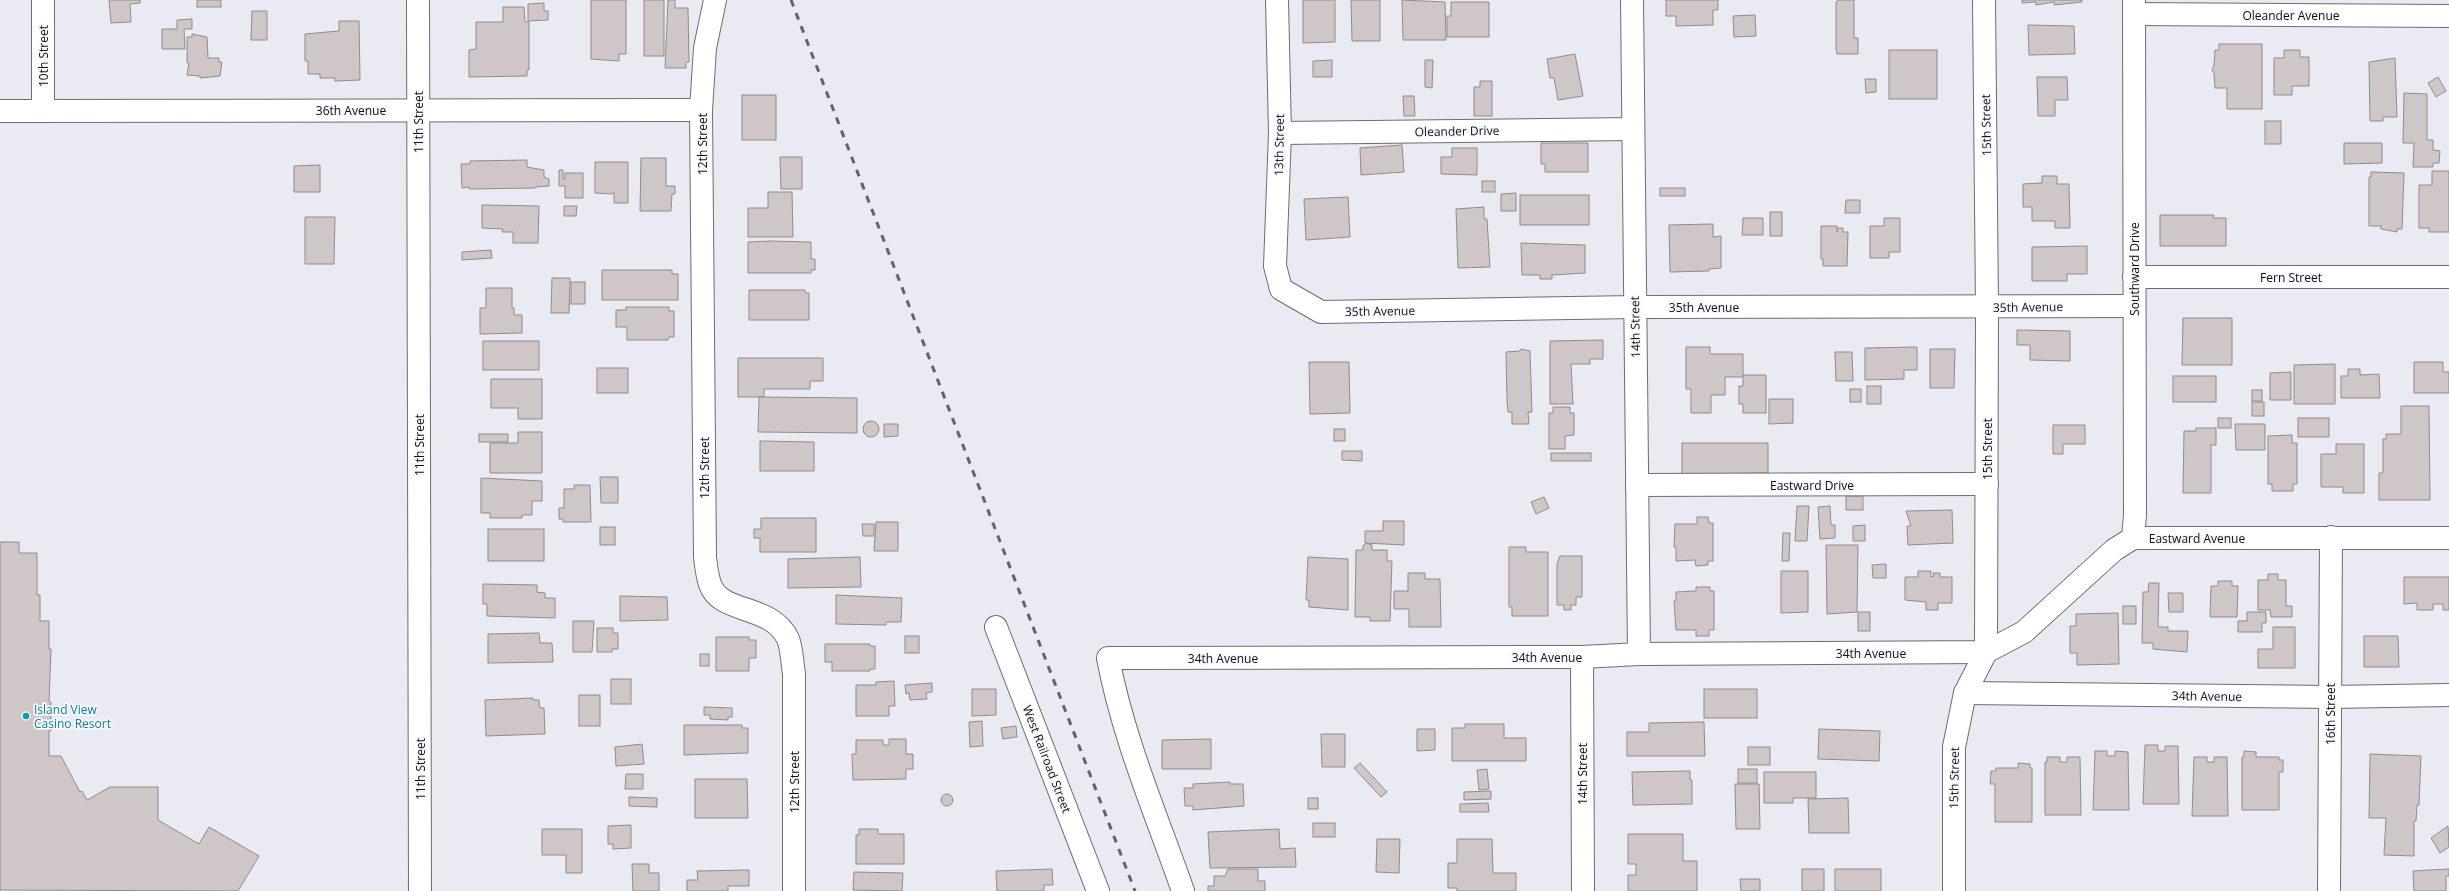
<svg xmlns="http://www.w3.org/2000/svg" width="2449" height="891" font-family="'Open Sans',sans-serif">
<rect width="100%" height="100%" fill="#eaeaf2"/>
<g fill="#cfc6c8" stroke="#928a8c">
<polygon points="109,0 140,0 140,3 130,4 131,22 111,23"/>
<rect x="197" y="0" width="24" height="7"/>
<polygon points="591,0 626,0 626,54 619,54 619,61 591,59"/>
<rect x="644" y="0" width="20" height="56"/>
<polygon points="668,0 675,0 675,8 688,8 689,62 686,62 686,68 665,68"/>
<polygon points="1303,0 1335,0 1335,42 1303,43"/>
<polygon points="1351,0 1380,0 1380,41 1352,41"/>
<polygon points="1402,0 1445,2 1446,40 1403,40"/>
<polygon points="1666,0 1718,0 1718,10 1713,10 1713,25 1676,26 1676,16 1666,16"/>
<polygon points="1838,0 1854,0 1854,38 1858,38 1858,54 1837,54 1836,49 1836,2"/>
<polygon points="2022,0 2082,0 2082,2 2054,5 2054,2 2036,5 2036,2 2022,3"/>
<polygon points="1451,2 1489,2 1489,37 1447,37 1447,16 1451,16"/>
<polygon points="544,3 544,11 548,11 548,20 528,21 528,4"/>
<polygon points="503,7 524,7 525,22 529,22 529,70 527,70 527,76 469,77 469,50 476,49 476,22 503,22"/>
<polygon points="252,11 267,11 267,40 251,40"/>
<polygon points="1755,15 1756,36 1734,37 1733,16"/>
<polygon points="192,19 192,29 184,29 185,49 162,49 162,29 177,29 177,20"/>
<polygon points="339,21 359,21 360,80 335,81 335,78 320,78 320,74 308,74 308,61 305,61 305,34 339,31"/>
<polygon points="2028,25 2074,26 2075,54 2029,55"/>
<polygon points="192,34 207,37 208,58 219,58 219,62 222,62 220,76 200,78 200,76 187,75 189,63 187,63 187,37 192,37"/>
<polygon points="2219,44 2262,44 2262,109 2227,109 2227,88 2215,88 2214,73 2212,70 2214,65 2215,50 2219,50"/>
<rect x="1889" y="50" width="48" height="49"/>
<polygon points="2284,50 2300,50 2300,57 2309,57 2309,86 2292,86 2292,95 2274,95 2274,58 2284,58"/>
<polygon points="1575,54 1583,96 1558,100 1554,78 1550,78 1547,59"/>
<polygon points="2395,58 2397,117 2383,117 2383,121 2370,121 2369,62"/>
<polygon points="1332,60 1332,77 1313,77 1313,61"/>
<polygon points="1425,60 1433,60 1432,88 1425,87"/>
<polygon points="2037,77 2067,77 2068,100 2055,100 2055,116 2038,116"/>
<polygon points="2438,77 2446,91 2436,97 2428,83"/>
<polygon points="1865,79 1876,79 1876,92 1866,93"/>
<polygon points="1480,81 1492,81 1492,116 1474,116 1474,87 1480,87"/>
<polygon points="2404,93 2427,94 2427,140 2433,140 2433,150 2440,151 2439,163 2433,163 2433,167 2413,167 2414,143 2403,143"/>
<rect x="742" y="95" width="34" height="45"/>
<polygon points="1403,96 1414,96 1415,116 1404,116"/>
<rect x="2265" y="121" width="16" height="23"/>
<polygon points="1541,143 1588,143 1588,172 1545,172 1545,164 1541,164"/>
<polygon points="2344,143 2382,143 2382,163 2344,164"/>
<polygon points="1402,145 1404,172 1361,175 1360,148"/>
<polygon points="1452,148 1477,148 1477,175 1441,174 1441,157 1452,157"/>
<polygon points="780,157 802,157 802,189 781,189"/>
<polygon points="641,158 666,158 666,186 675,186 675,194 672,194 671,211 640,211"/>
<polygon points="527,160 527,167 544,170 544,177 549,179 549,186 535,187 535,188 469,189 469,187 462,188 461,164 470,164 470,161"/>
<polygon points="595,162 628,162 628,203 614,203 614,192 612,194 595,193"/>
<polygon points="320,165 320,192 294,192 294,166"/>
<polygon points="559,170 563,170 563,179 565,179 565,173 583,173 583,198 565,198 565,186 559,186"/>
<polygon points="2432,171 2449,171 2449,232 2429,232 2429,228 2419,228 2419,185 2432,185"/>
<polygon points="2371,172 2404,173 2402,229 2397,229 2397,232 2381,229 2381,226 2369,226 2369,177 2371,177"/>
<polygon points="2042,176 2057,176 2057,184 2069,184 2070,228 2055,228 2055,221 2032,221 2032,207 2023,207 2023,184 2042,183"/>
<rect x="1482" y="181" width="13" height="11"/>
<rect x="1660" y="188" width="25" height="8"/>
<polygon points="768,192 792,192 793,237 748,237 748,208 768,208"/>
<polygon points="1516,193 1516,211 1501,211 1501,194"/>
<rect x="1520" y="195" width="69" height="30"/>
<polygon points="1348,197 1350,237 1306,240 1304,199"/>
<polygon points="1846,200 1860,200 1860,213 1845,213"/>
<polygon points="482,205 539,206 538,243 513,243 513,232 502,232 503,229 482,228"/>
<polygon points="564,206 577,206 576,216 564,216"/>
<polygon points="1484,207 1484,219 1487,219 1490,267 1458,268 1456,209"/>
<rect x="1770" y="212" width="12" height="24"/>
<polygon points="2160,215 2214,215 2213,218 2226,218 2226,246 2160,246"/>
<polygon points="305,217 335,217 334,264 305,264"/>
<polygon points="1743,218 1763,218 1763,235 1742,235"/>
<polygon points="1884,218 1900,218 1900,252 1889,252 1889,258 1870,258 1870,226 1884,226"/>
<polygon points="1713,224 1713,237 1721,236 1721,268 1709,269 1709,271 1670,272 1669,225"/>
<polygon points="1821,226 1837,226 1837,232 1838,228 1843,228 1843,232 1848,232 1847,266 1823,266 1823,259 1821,259"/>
<polygon points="770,241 811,242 811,259 815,259 815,270 811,270 811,273 748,273 748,242"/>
<polygon points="1521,243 1585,245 1585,273 1552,275 1552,279 1540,279 1540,275 1522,275"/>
<polygon points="2087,246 2087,274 2067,274 2067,281 2032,281 2032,247"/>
<polygon points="491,250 492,258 462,260 462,252"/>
<polygon points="602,270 672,270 672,274 678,274 678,300 602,300"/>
<polygon points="552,278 570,278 569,313 551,313"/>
<rect x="571" y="282" width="14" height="22"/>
<polygon points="486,288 512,288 512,308 514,308 514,315 522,315 522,333 480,334 480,308 486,308"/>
<polygon points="749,290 805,290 805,293 809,293 809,320 749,320"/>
<polygon points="626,307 669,307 669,311 674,311 674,337 669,337 668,340 627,340 627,327 616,327 616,310 626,310"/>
<polygon points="2183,318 2232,318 2232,365 2182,365"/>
<polygon points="2017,330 2070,331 2070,361 2030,360 2030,345 2017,345"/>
<polygon points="1603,340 1603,359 1590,359 1590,364 1571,364 1573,404 1550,404 1550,341"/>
<rect x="483" y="341" width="56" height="29"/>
<polygon points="1686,347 1710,347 1710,354 1743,354 1743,377 1725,377 1725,395 1711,395 1711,413 1691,413 1691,389 1686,389"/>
<polygon points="1917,347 1917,370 1904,370 1904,379 1865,380 1865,348"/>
<polygon points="1521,349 1530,351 1532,412 1528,412 1529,424 1512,424 1512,412 1508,412 1507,400 1506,352 1520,351"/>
<polygon points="1930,349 1955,349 1954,388 1930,388"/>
<polygon points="1835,352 1852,352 1853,381 1836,381"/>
<polygon points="738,358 823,358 823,381 810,381 810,389 764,389 764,397 738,397"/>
<polygon points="1309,362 1349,362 1350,413 1310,414"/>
<polygon points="2414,362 2443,362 2443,372 2449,372 2449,393 2414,393"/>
<polygon points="2335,364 2335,404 2294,404 2294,365"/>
<rect x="597" y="368" width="31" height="25"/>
<polygon points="2348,369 2360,369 2360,375 2379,374 2380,398 2341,398 2341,376 2348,376"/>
<polygon points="2291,372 2291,400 2270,400 2270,373"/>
<polygon points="1743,375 1766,375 1766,413 1743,413 1743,404 1739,404 1739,386 1743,386"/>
<rect x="2173" y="376" width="43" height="26"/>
<polygon points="491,379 542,379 542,419 518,419 518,408 491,408"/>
<rect x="1867" y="386" width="14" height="18"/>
<rect x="1850" y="389" width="11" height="13"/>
<rect x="2252" y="390" width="10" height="11"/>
<polygon points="759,397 857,398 857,433 758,432"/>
<polygon points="1769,399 1793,399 1793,423 1769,424"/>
<rect x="2252" y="402" width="12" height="14"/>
<polygon points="2401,406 2429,406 2430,500 2379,500 2379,473 2383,473 2383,439 2386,439 2386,434 2401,434"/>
<polygon points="1553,407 1570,407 1570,413 1574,413 1574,435 1565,436 1565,449 1549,449 1549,413 1553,413"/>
<rect x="2218" y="418" width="13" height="10"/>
<rect x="2298" y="418" width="31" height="19"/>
<circle cx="871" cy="429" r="8"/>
<polygon points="884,424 898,424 898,436 884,437"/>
<polygon points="2235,424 2265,424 2265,450 2236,450"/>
<polygon points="2053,425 2085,425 2085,444 2063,444 2063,454 2053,454"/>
<polygon points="2196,428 2216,428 2216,445 2211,445 2211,493 2183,493 2184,431 2196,431"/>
<rect x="1334" y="429" width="11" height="12"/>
<polygon points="518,432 542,432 542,473 490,473 490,443 518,443"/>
<rect x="479" y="434" width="29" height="8"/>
<polygon points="2292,435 2292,443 2297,443 2297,484 2293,484 2293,491 2272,491 2272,484 2268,484 2268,436"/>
<polygon points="760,441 814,442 814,471 760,471"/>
<polygon points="1682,443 1768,443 1768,473 1682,474"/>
<polygon points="2336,444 2364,444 2364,493 2343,493 2343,487 2321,487 2321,454 2336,454"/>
<polygon points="1342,451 1362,451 1362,461 1342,460"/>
<rect x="1551" y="453" width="40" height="8"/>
<polygon points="600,477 618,477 618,503 601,503"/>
<polygon points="481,478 542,481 542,501 532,501 532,515 522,515 522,518 490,518 490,513 481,513"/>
<polygon points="574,485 590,485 591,522 563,522 563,519 559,519 559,508 564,508 564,489 574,489"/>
<rect x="1846" y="496" width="17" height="14"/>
<polygon points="1544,497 1549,508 1536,514 1531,502"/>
<polygon points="1797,506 1809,506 1807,541 1795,541"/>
<polygon points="1830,506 1831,525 1835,525 1835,538 1820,539 1818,507"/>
<polygon points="1952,510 1953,543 1908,545 1907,526 1911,526 1906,511"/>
<polygon points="1697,517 1708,517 1709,523 1713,523 1713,561 1708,561 1708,565 1696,566 1695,560 1676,561 1676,547 1674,547 1675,524 1697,524"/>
<polygon points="761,518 816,518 816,552 760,552 760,538 754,538 754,529 761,529"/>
<polygon points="1383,521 1404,521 1404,545 1365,543 1365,531 1383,531"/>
<polygon points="876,522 898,522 898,551 874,551"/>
<polygon points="862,524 874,524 874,536 863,536"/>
<polygon points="1865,525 1865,541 1853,541 1853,526"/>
<rect x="600" y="527" width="15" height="18"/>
<rect x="488" y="529" width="56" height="32"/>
<polygon points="1783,533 1790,533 1789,561 1782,561"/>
<polygon points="0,542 19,542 19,553 37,553 37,595 40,595 40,621 49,621 49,649 51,649 49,702 51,702 51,731 49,731 49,756 61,756 80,792 82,791 87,800 110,787 158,787 158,820 199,844 209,827 259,856 238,891 0,890"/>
<polygon points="1366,543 1372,545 1372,550 1387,550 1387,561 1392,561 1390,621 1370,621 1370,617 1355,617 1356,550 1363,550 1363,546"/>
<polygon points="1826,545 1858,545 1857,612 1827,614"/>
<polygon points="1509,547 1526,547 1526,552 1548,552 1548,616 1512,616 1512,607 1509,607"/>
<polygon points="1560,556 1582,556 1582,597 1576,597 1576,605 1571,605 1571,610 1564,610 1564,605 1557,605 1557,564"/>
<polygon points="860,557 861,587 788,588 788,559"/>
<polygon points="1308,557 1348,559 1348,610 1309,607 1309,600 1306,600"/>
<polygon points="1886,564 1886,578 1873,578 1872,565"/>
<polygon points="1781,571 1808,571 1808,612 1781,613"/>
<polygon points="1918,571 1931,571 1931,577 1934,576 1933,573 1940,573 1940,577 1952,577 1952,603 1938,603 1938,610 1926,610 1926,602 1905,600 1905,577 1918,577"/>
<polygon points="1408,573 1425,573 1425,579 1440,579 1441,627 1409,627 1409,609 1394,609 1394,591 1408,591"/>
<polygon points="2268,574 2278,574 2278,580 2286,580 2286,606 2292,606 2292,617 2271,617 2270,610 2258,610 2258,580 2268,580"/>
<polygon points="2404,577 2449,577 2449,610 2443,610 2443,604 2433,604 2433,610 2417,610 2417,603 2404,604"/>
<polygon points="2218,581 2232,581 2232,586 2238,586 2237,617 2210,617 2211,586 2218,586"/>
<polygon points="2149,583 2159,583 2158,627 2168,627 2168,631 2188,631 2187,652 2153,649 2153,643 2142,643 2143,592 2148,592"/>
<polygon points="483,584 537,585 537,592 545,593 545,598 555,598 555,618 487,616 487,604 483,604"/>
<polygon points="1696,587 1710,587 1710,591 1714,591 1714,630 1709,630 1709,636 1696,636 1696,630 1676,630 1674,601 1676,601 1676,592 1696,591"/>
<polygon points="2168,593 2183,593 2183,612 2169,612"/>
<polygon points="836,595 902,598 901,622 886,622 886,625 836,624"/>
<polygon points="620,596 667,597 668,620 620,621"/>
<rect x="2123" y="606" width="13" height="18"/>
<rect x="1858" y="612" width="12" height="19"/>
<polygon points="2247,612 2266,612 2266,623 2262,623 2262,632 2238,632 2238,621 2247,621"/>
<polygon points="2118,613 2119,664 2077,665 2077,653 2070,653 2070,626 2076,626 2076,614"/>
<polygon points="573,621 594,621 592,652 573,652"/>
<polygon points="2273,627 2295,627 2295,668 2258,668 2258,649 2273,649"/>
<polygon points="597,628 613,628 613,633 618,633 618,649 612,649 612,652 597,652"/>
<polygon points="539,633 540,643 552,643 553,662 488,663 488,634"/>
<rect x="905" y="636" width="14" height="17"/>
<polygon points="2364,636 2398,636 2399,667 2364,667"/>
<polygon points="716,637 749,637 749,640 756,640 756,658 749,658 749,671 716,671"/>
<polygon points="825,644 870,644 870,646 875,646 875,669 870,669 870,671 832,671 832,662 825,662"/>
<rect x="700" y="654" width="9" height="12"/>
<rect x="611" y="679" width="20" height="25"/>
<polygon points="894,681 895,706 889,706 889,716 856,716 856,685 876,685 876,682"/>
<polygon points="932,683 932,692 926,693 927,699 910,700 909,693 906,694 905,685"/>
<polygon points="972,689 996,689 996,715 972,716"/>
<rect x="1704" y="689" width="53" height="29"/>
<rect x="579" y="695" width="21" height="31"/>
<polygon points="533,698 533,700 539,700 540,708 544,708 545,734 486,736 485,700"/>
<polygon points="704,707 732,708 732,717 728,717 728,720 710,719 710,715 704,715"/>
<polygon points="982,721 983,746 970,747 969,722"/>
<polygon points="1704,722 1705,756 1627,756 1627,732 1649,732 1649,723"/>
<polygon points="1465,724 1504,724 1504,738 1526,738 1526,761 1452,761 1452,728 1465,728"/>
<polygon points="684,725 742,725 742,728 748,728 748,753 684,755"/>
<polygon points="1016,726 1017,737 1003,739 1001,728"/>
<polygon points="1417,729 1435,729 1435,750 1417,751"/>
<polygon points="1819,729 1880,731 1879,761 1818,759"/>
<polygon points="1321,734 1345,734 1345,767 1322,767"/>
<polygon points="889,739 906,739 906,754 913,754 913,769 906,769 906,779 853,780 852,754 856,754 856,740 883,740 883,745 889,745"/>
<polygon points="1211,739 1211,769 1162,769 1162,740"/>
<polygon points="642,744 644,764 616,766 615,747"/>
<polygon points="2145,745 2158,745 2158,751 2165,751 2165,746 2178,746 2179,804 2143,804"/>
<rect x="1748" y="747" width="22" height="18"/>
<polygon points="2095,751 2107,751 2107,756 2115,756 2115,751 2128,752 2129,810 2093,810"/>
<polygon points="2244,751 2256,752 2256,757 2279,757 2279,760 2283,760 2283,772 2279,772 2279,810 2242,810 2242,757 2244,757"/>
<polygon points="2370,754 2421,756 2419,805 2417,805 2416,821 2414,821 2414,856 2384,855 2386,818 2369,818"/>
<polygon points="2047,757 2060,757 2060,762 2067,762 2067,757 2080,757 2081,815 2045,815 2045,762 2047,762"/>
<polygon points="2194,757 2207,757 2207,762 2214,762 2214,757 2227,757 2228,816 2192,816"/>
<polygon points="1360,763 1387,792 1381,797 1354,768"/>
<polygon points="2018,763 2030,764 2030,768 2032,768 2032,822 1995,822 1995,784 1990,784 1991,771 1996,771 1996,768 2018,768"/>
<polygon points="1487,769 1489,789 1479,790 1477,770"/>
<rect x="1738" y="769" width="19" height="14"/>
<polygon points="1690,771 1690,780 1692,780 1692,804 1633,805 1632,772"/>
<polygon points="1764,772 1816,772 1816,798 1793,798 1793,803 1764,803"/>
<polygon points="626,774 643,774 643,789 625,789"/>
<polygon points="695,779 747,779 748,818 695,818"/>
<polygon points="1230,782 1230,784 1243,784 1244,806 1193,810 1193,806 1185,806 1184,788 1193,788 1193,784"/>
<polygon points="1735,784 1759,784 1760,829 1736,829"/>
<polygon points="1491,791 1491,799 1464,800 1464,792"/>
<circle cx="947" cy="800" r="6"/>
<polygon points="629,797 657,798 657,807 629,806"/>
<rect x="1308" y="798" width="10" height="11"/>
<polygon points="1848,798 1849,833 1809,833 1808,799"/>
<polygon points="1488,803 1489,812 1460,812 1460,804"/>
<rect x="1313" y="823" width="22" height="14"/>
<polygon points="631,825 631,848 613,849 613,844 608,844 608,826"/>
<polygon points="2448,826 2449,847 2440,853 2431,838"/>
<polygon points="542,829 582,829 582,873 566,873 566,855 542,855"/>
<polygon points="859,829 878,829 878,834 904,834 904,864 856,864 856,835 859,835"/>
<polygon points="1279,829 1280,849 1295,848 1296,867 1210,868 1208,832"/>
<polygon points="1628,834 1683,834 1683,861 1697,861 1697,891 1628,891 1628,875 1636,875 1636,864 1628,864"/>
<polygon points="1377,839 1400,839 1399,873 1376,872"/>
<polygon points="1457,839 1492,839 1493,873 1516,873 1516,891 1457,891 1457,888 1448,888 1448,863 1457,863"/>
<polygon points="632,864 649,864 649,873 659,873 659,891 633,891"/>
<polygon points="1052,869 1053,885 1044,885 1044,891 997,891 996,871"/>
<polygon points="1228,869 1258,869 1258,881 1265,881 1265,891 1208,891 1208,886 1214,886 1214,876 1225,876"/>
<rect x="1802" y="869" width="22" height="22"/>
<rect x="1835" y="869" width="46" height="22"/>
<polygon points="2449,869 2449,876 2446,876 2446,891 2414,891 2413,871"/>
<polygon points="749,870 749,886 728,886 728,891 687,891 687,880 698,880 697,871"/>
<polygon points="854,872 903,873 902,891 853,890"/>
<polygon points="1740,879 1760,879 1760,891 1741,891"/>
</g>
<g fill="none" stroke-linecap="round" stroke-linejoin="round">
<g stroke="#6c6c73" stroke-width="24">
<g id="street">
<polyline points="43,0 43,111"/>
<polyline points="418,0 420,891"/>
<path d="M 715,0 L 705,48 L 701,110 L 705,557 C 706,566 707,576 710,584 C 720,615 771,603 788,639 C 792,648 792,663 794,673 L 794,891"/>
<polyline points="1277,0 1280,133 1275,266 1281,289 1321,312 1635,307 2134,306"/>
<polyline points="1632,0 1639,654"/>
<polyline points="2134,14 2449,16"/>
<polyline points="0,111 701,110"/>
<polyline points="1280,133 1633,129"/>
<polyline points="2134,277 2449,277"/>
<polyline points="1637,485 1987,484"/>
<polyline points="2133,538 2135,515 2134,0"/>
<polyline points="996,627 1098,891"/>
<polyline points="1582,657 1583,891"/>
<polyline points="1965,693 2330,697 2449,695"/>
<path d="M 1183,891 C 1156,814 1123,738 1108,658 L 1582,657 L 1639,654 L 1986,652 L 2024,632 L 2114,550 L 2133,538 L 2449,538"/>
<polyline points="2329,891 2331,537"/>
</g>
</g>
<g stroke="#6c6c73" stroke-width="24">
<polyline id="secondary" points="1954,891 1954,747 1965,693 1986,652 1987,307 1984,0"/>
</g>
<use href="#street" stroke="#fff" stroke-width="22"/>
<use href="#secondary" stroke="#fff" stroke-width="22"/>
<polyline stroke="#636368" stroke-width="3" stroke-dasharray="7 7" stroke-linecap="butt" points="791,0 1135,891"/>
</g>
<circle fill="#0f9aa8" stroke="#f7f7fe" stroke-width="1.5" cx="26" cy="716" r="4"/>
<g text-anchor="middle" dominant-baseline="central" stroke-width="3.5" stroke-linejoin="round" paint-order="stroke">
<g font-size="12" fill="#101013" stroke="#f7f7fe">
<text x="2291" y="15">Oleander Avenue</text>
<text transform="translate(43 56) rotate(-90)">10th Street</text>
<text x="351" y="110">36th Avenue</text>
<text transform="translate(418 122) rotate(-90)">11th Street</text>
<text transform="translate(1986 125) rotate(-91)">15th Street</text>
<text transform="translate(1457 131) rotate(-1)">Oleander Drive</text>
<text transform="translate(702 144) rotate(-90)">12th Street</text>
<text transform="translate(1279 145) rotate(-89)">13th Street</text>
<text transform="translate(2134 269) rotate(-90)">Southward Drive</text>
<text x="2291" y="277">Fern Street</text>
<text x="1704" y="307">35th Avenue</text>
<text transform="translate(2028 307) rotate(-1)">35th Avenue</text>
<text transform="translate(1380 311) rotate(-1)">35th Avenue</text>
<text transform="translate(1635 327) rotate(-91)">14th Street</text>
<text transform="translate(419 445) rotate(-90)">11th Street</text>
<text transform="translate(1987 449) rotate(-90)">15th Street</text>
<text transform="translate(704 468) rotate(-90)">12th Street</text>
<text x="1812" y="485">Eastward Drive</text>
<text x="2197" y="538">Eastward Avenue</text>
<text x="1871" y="653">34th Avenue</text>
<text x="1547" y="657">34th Avenue</text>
<text x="1223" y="658">34th Avenue</text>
<text transform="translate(2207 696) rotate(1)">34th Avenue</text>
<text transform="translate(2330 714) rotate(-90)">16th Street</text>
<text transform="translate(1047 759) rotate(69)">West Railroad Street</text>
<text transform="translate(420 769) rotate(-90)">11th Street</text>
<text transform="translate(1582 774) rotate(-90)">14th Street</text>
<text transform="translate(1954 778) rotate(-89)">15th Street</text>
<text transform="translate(794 782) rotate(-90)">12th Street</text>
</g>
<g font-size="12" fill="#0d838f" stroke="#f7f7fe" text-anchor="start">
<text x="34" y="709">Island View<tspan x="34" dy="14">Casino Resort</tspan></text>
</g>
</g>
</svg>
